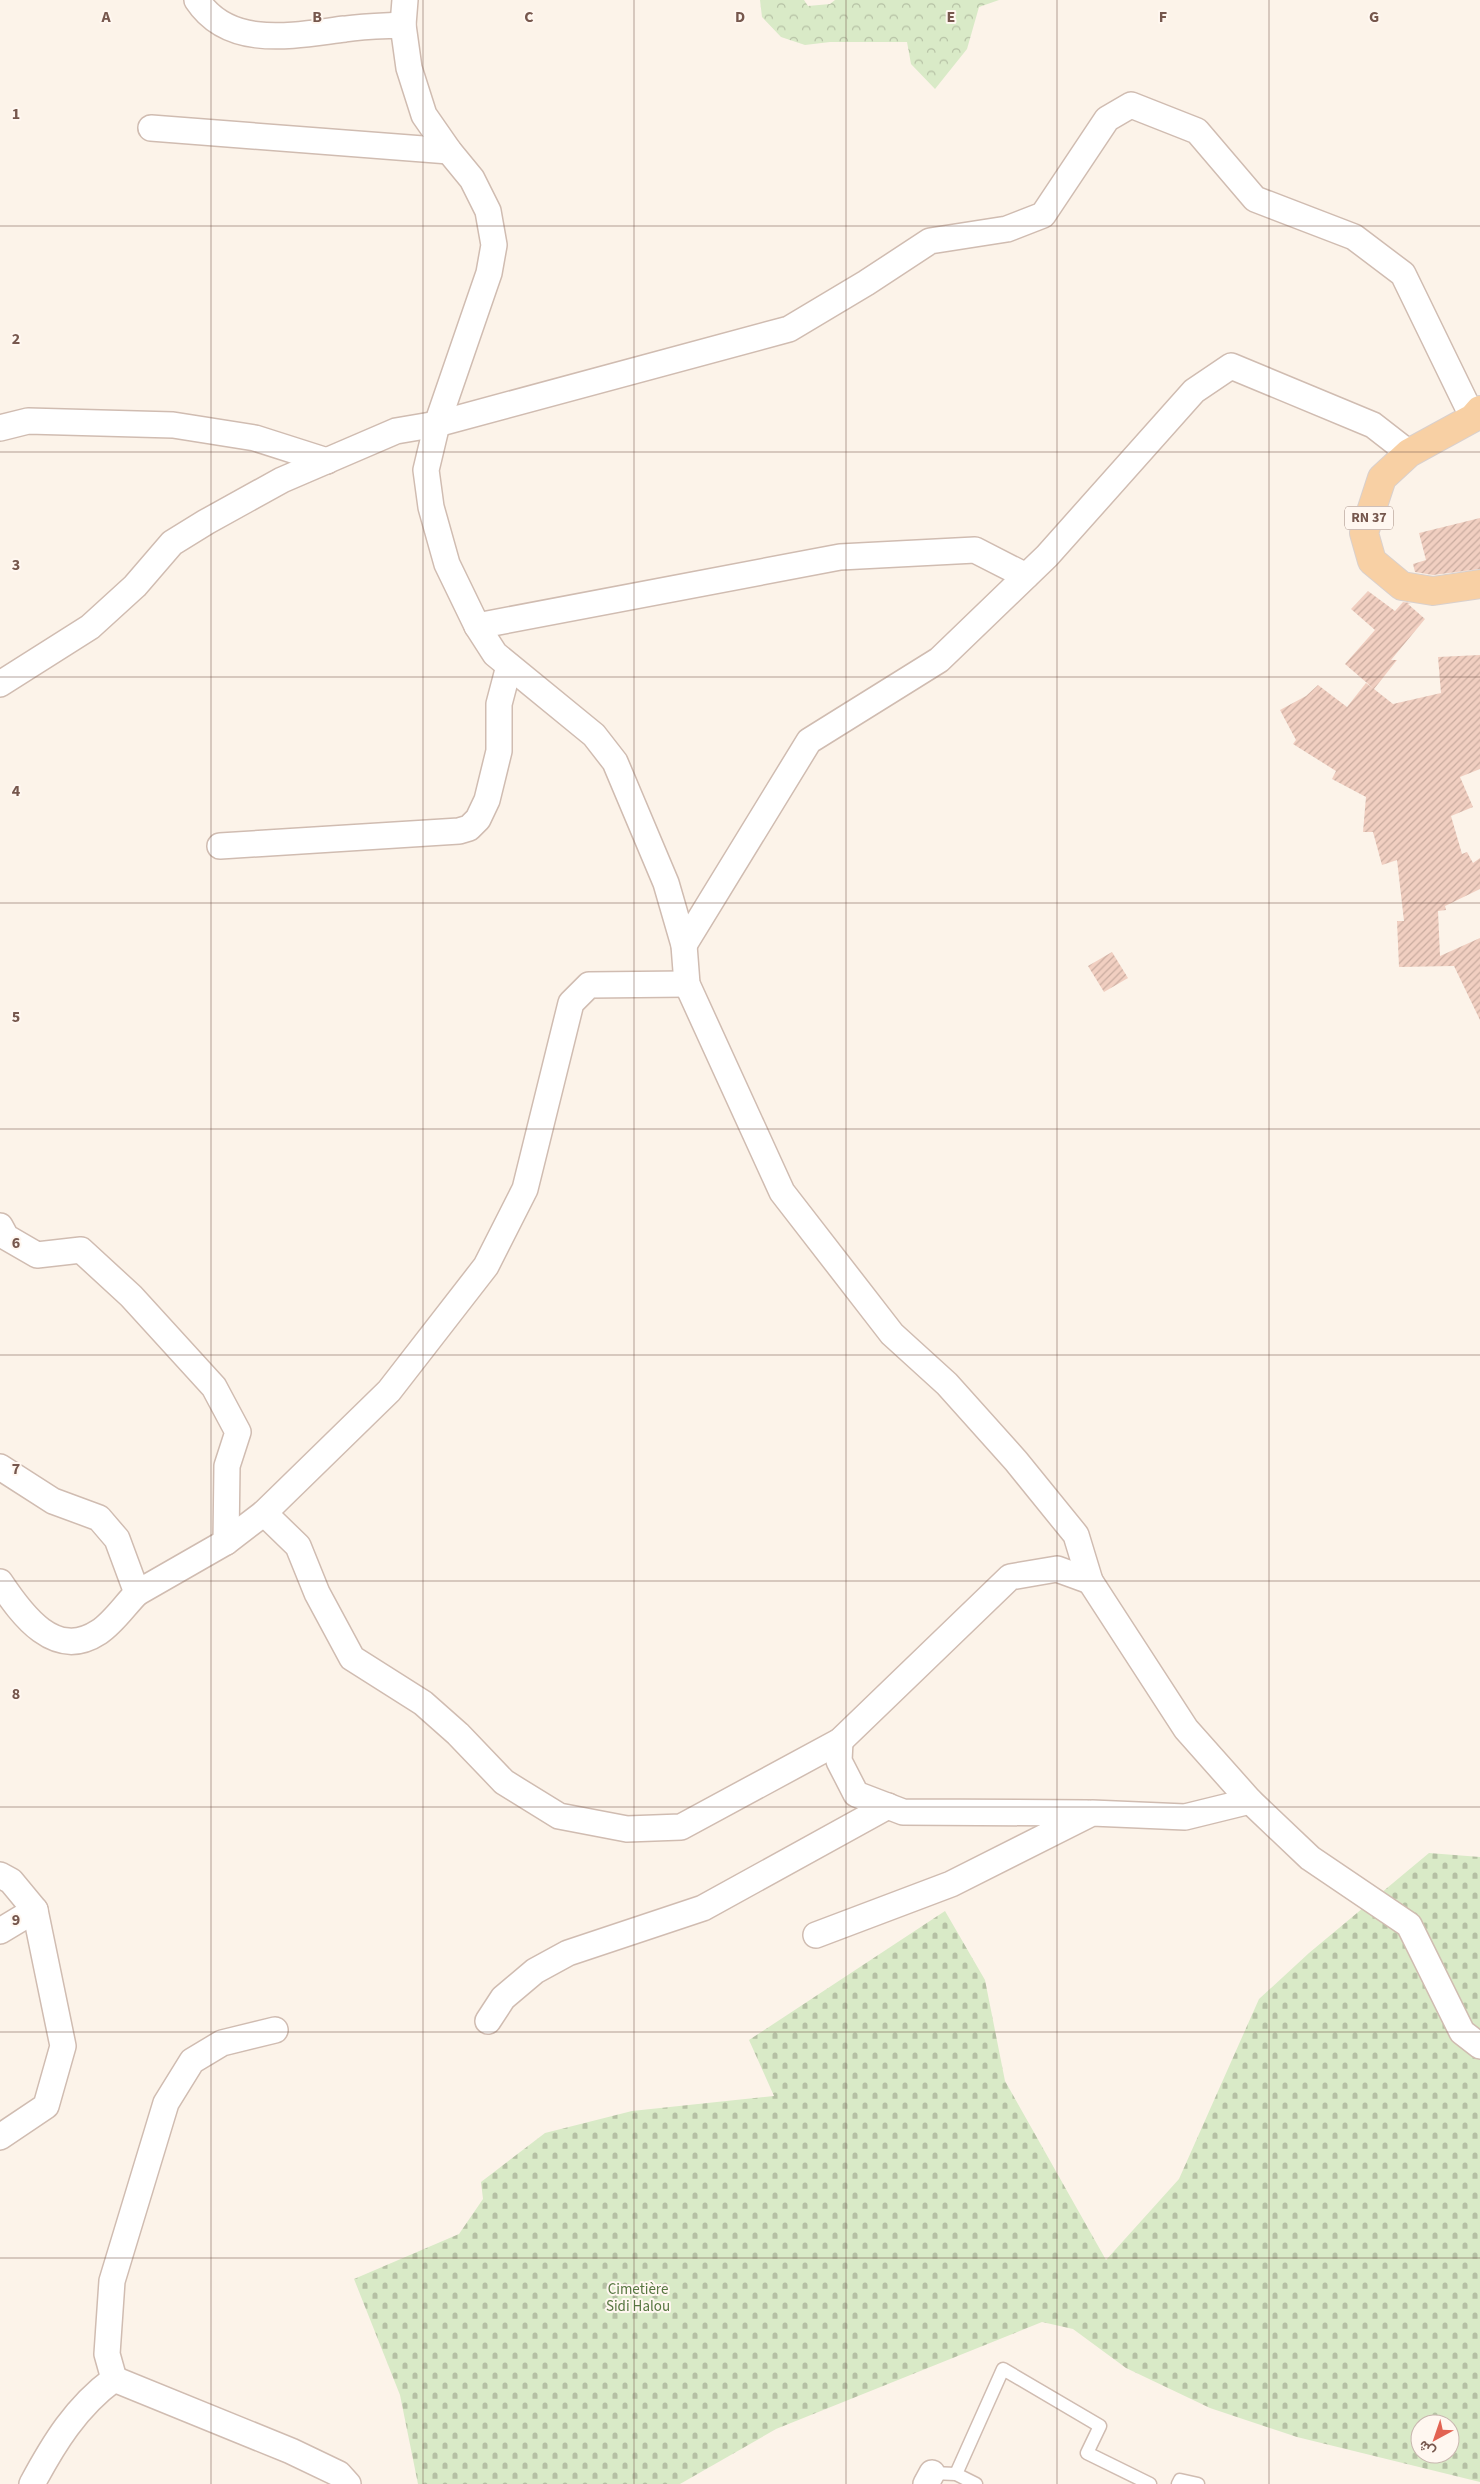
<svg xmlns="http://www.w3.org/2000/svg" width="1480" height="2484" font-family="'Source Sans 3',Vazirmatn,sans-serif">
<defs>
<pattern id="forest-crowns" width="20" height="18" patternUnits="userSpaceOnUse" patternTransform="scale(1.25)"><rect width="20" height="18" fill="#d9eac7"/><path d="M2 6a3 3 0 1 1 6 0M12 15a3 3 0 1 1 6 0" fill="none" stroke="#b5c0a4"/></pattern>
<pattern id="cemetery-stones" width="16" height="16" patternUnits="userSpaceOnUse" patternTransform="scale(1.25)"><rect width="16" height="16" fill="#d9eac7"/><path d="M2 7V4a2 2 0 0 1 4 0v3zM10 15v-3a2 2 0 0 1 4 0v3z" fill="#b5c0a4"/></pattern>
<pattern id="building-hatch" width="6" height="6" patternUnits="userSpaceOnUse" patternTransform="scale(1.25)"><rect width="6" height="6" fill="#f1cfc1"/><path d="M-1 1l2-2M0 6l6-6M5 7l2-2" fill="none" stroke="#c8ab9f"/></pattern>
</defs>
<rect width="100%" height="100%" fill="#fcf3e9"/>
<polygon fill="url(#forest-crowns)" points="760,0 804,0 808,6 830,4 835,0 999,0 979,7 967,49 935,89 911,64 907,42 830,42 805,45 781,37 762,17"/>
<path fill="url(#cemetery-stones)" fill-rule="evenodd" d="M 1429,1853 L 1480,1857 L 1480,2482 L 1297,2437 L 1210,2408 L 1126,2368 L 1073,2329 L 1042,2322 L 776,2429 L 680,2484 L 418,2484 L 400,2395 L 354,2279 L 459,2234 L 483,2199 L 481,2182 L 545,2133 L 632,2111 L 774,2096 L 749,2040 L 945,1911 L 985,1980 L 1005,2081 L 1106,2260 L 1179,2179 L 1259,1999 L 1309,1953 ZM 1420,2424 L 1450,2424 L 1450,2454 L 1420,2454 Z"/>
<g fill="url(#building-hatch)">
<polygon points="1480,518 1480,569 1433,575 1415,572 1413,564 1426,560 1419,533"/>
<polygon points="1368,591 1395,611 1403,602 1411,603 1408,604 1425,619 1391,660 1397,660 1374,689 1393,704 1441,693 1438,657 1480,655 1480,769 1460,777 1473,807 1451,816 1462,854 1467,852 1473,863 1480,858 1480,889 1445,906 1446,910 1438,911 1440,956 1480,938 1480,1020 1454,966 1399,967 1397,921 1404,921 1397,860 1382,865 1373,832 1363,832 1366,797 1332,779 1336,771 1293,744 1296,740 1280,710 1306,696 1318,685 1347,707 1366,683 1374,689 1345,664 1375,630 1351,609"/>
<polygon points="1112,952 1128,978 1104,992 1088,966"/>
</g>
<g fill="none" stroke-linecap="round" stroke-linejoin="round">
<g stroke="#d0bcb1" stroke-width="15">
<g id="service">
<polyline points="932,2473 956,2474 976,2484"/>
<polyline points="956,2474 1003,2369 1100,2426 1087,2453 1150,2484"/>
<polyline points="1178,2484 1180,2480 1198,2484"/>
</g>
</g>
<g stroke="#d0bcb1" stroke-width="28">
<g id="minor">
<path d="M 197,0 C 230,50 295,35 345,29 C 365,26 384,26 403,25 L 409,68 L 424,115 L 449,151 L 472,179 L 488,211 L 494,245 L 489,273 L 437,424 L 426,470 L 431,507 L 447,564 L 477,626 L 495,654 L 594,735 L 615,762 L 666,883 L 684,945 L 687,984 L 782,1192 L 892,1334 L 947,1384 L 1016,1461 L 1076,1535 L 1090,1581 L 1186,1729 L 1250,1801 L 1310,1858 L 1409,1925 L 1462,2032 L 1480,2046"/>
<polyline points="403,25 405,0"/>
<polyline points="151,128 449,151"/>
<polyline points="0,428 28,421 173,425 255,438 327,461"/>
<polyline points="477,626 840,557 975,550 1026,576"/>
<polyline points="0,684 90,627 135,586 172,543 206,522 282,480 396,431 437,424 789,329 866,283 930,241 1007,229 1043,215 1107,119 1131,105 1197,131 1255,199 1354,237 1403,274 1473,418"/>
<polyline points="220,846 459,831 469,828 478,819 487,800 499,751 499,704 509,666"/>
<polyline points="684,945 809,741 939,660 1047,556 1194,391 1231,366 1373,425 1409,453"/>
<polyline points="0,1226 6,1237 37,1255 81,1250 131,1296 214,1387 238,1432 227,1466 226,1542"/>
<polyline points="0,1467 53,1501 99,1518 117,1539 137,1593 226,1542 264,1513 389,1391 486,1266 525,1189 571,1003 589,985 687,984"/>
<polyline points="264,1513 298,1546 317,1593 352,1658 423,1703 458,1734 504,1782 559,1816 627,1829 681,1827 840,1741 1010,1577 1057,1569 1090,1581"/>
<path d="M 0,1582 C 22,1615 55,1661 99,1632 C 113,1623 125,1605 137,1593"/>
<polyline points="840,1741 839,1761 856,1794 903,1812 1087,1813"/>
<polyline points="0,1875 11,1881 35,1910 0,1931"/>
<polyline points="816,1935 951,1884 1092,1813 1185,1817 1250,1801"/>
<polyline points="488,2021 503,1998 535,1971 568,1953 703,1908 888,1806"/>
<polyline points="0,2137 46,2106 63,2046 35,1910"/>
<polyline points="114,2379 107,2354 112,2281 166,2103 192,2061 222,2043 275,2030"/>
<path d="M 32,2484 C 54,2443 76,2407 114,2379 L 291,2451 L 339,2474 L 348,2484"/>
<polyline points="926,2484 932,2473"/>
</g>
</g>
<g stroke="#d9d0cd" stroke-width="30">
<polyline id="primary" points="1480,410 1473,418 1409,453 1382,478 1364,533 1372,561 1402,586 1433,591 1480,584"/>
</g>
<use href="#service" stroke="#fff" stroke-width="12"/>
<use href="#minor" stroke="#fff" stroke-width="25"/>
<use href="#primary" stroke="#f8d0a4" stroke-width="28"/>
</g>
<path fill="none" stroke="#76574d" stroke-width="1" stroke-opacity="0.55" d="M 211,0 L 211,2484M 423,0 L 423,2484M 634,0 L 634,2484M 846,0 L 846,2484M 1057,0 L 1057,2484M 1269,0 L 1269,2484M 0,226 L 1480,226M 0,452 L 1480,452M 0,677 L 1480,677M 0,903 L 1480,903M 0,1129 L 1480,1129M 0,1355 L 1480,1355M 0,1581 L 1480,1581M 0,1807 L 1480,1807M 0,2032 L 1480,2032M 0,2258 L 1480,2258"/>
<g text-anchor="middle" dominant-baseline="central" stroke-width="4" stroke-linejoin="round" paint-order="stroke">
<rect fill="#fff7f0" stroke="#9f877e" stroke-width="1" x="1345" y="506.5" width="48" height="23" rx="4"/>
<g font-size="14" font-weight="bold" fill="#76574d">
<text x="1369" y="518">RN 37</text>
</g>
<g font-size="15" fill="#577641" stroke="#fff7f0">
<text x="638" y="2289">Cimetière<tspan x="638" dy="17">Sidi Halou</tspan></text>
</g>
</g>
<g font-size="16" text-anchor="middle" font-weight="bold" fill="#76574d" stroke="#fff7f0" stroke-width="4" stroke-linejoin="round" paint-order="stroke">
<text x="106" y="22">A</text>
<text x="317" y="22">B</text>
<text x="529" y="22">C</text>
<text x="740" y="22">D</text>
<text x="951" y="22">E</text>
<text x="1163" y="22">F</text>
<text x="1374" y="22">G</text>
<text x="16" y="119">1</text>
<text x="16" y="344">2</text>
<text x="16" y="570">3</text>
<text x="16" y="796">4</text>
<text x="16" y="1022">5</text>
<text x="16" y="1248">6</text>
<text x="16" y="1474">7</text>
<text x="16" y="1699">8</text>
<text x="16" y="1925">9</text>
</g>
<g transform="translate(1435 2439) rotate(220)"><circle r="24" fill="#fff7f0" stroke="#c8b7af"/>
<path d="M0-4L9 19L0 12L-9 19Z" fill="#e26352"/>
<text y="-8" font-size="14" font-weight="bold" text-anchor="middle" fill="#76574d">ش</text>
</g>
</svg>
